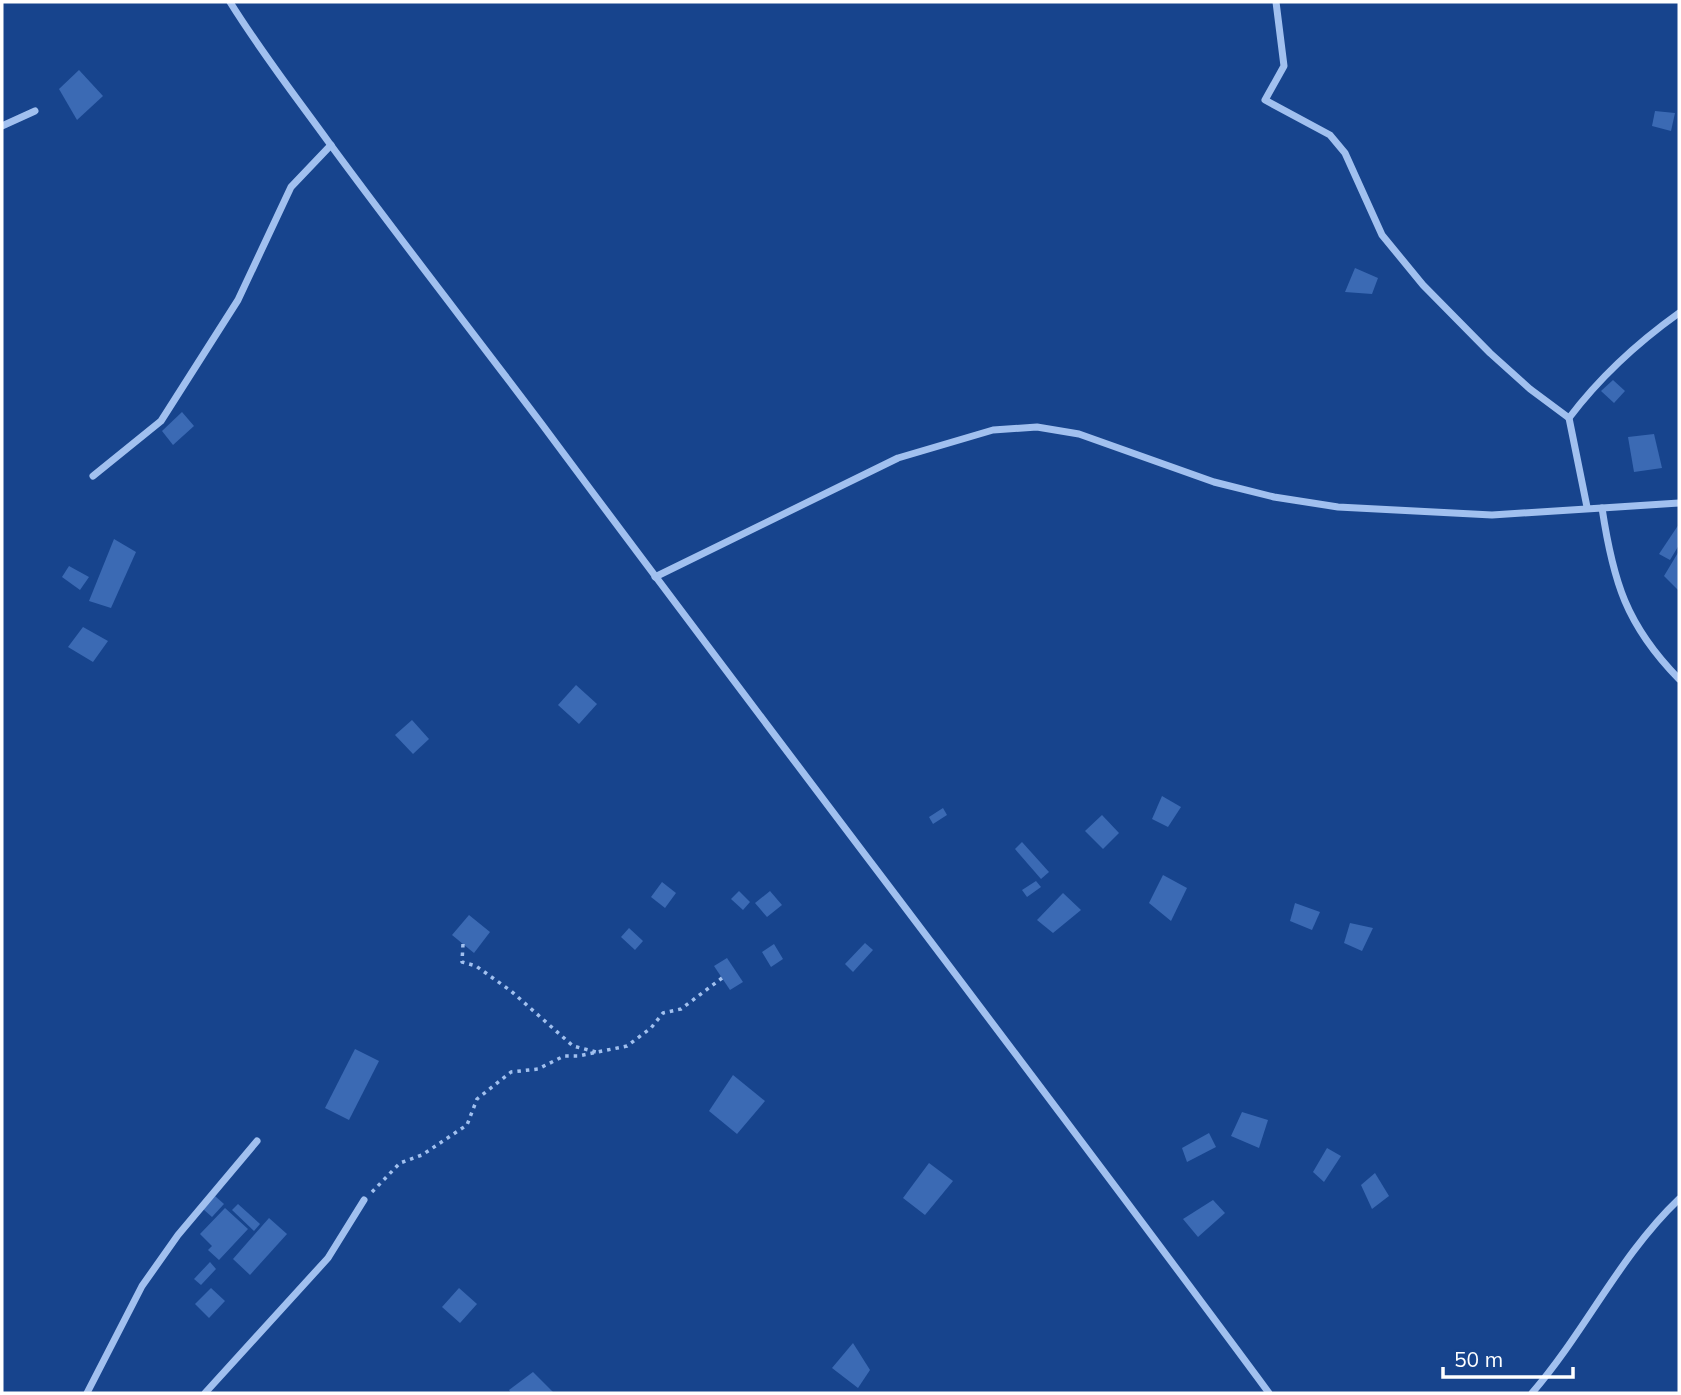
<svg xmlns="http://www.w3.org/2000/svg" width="1681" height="1395" font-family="Mulish,sans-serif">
<rect width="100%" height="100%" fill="#17448d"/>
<g fill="#3b6ab4">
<polygon points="79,70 103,96 77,120 59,89"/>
<polygon points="1655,111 1675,113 1671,131 1652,126"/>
<polygon points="1355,268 1378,278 1372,294 1345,292"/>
<polygon points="1613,380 1625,391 1614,403 1601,391"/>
<polygon points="182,412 194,426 173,445 162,431"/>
<polygon points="1654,434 1662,468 1634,472 1628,437"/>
<polygon points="1679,524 1679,545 1670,560 1659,554"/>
<polygon points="114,539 136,552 111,608 89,601"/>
<polygon points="1679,551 1679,591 1664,576"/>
<polygon points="69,566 89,577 80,590 62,577"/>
<polygon points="83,627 108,641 93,662 68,647"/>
<polygon points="576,685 597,704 579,724 558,705"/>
<polygon points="412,720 429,739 413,754 395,735"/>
<polygon points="1162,796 1181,807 1168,827 1152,819"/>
<polygon points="943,808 947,815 933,824 929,817"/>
<polygon points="1102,815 1119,833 1103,849 1085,831"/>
<polygon points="1022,842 1049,872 1041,879 1015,849"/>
<polygon points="1163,875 1187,888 1171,921 1149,903"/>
<polygon points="1036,881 1041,887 1027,897 1022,890"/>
<polygon points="662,882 676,893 665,908 651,897"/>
<polygon points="739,891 750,902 743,910 731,899"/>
<polygon points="770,891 782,905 767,917 755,903"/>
<polygon points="1063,893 1081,910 1053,933 1037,920"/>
<polygon points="1295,903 1320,912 1312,930 1290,921"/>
<polygon points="469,915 490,932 474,953 452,935"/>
<polygon points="1350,923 1373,928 1362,951 1344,943"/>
<polygon points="629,928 643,941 635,950 621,937"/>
<polygon points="865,943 873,950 853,972 845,964"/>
<polygon points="774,944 783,959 771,967 762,952"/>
<polygon points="727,958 743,982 730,990 714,966"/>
<polygon points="355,1049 379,1061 349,1120 325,1108"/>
<polygon points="733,1075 765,1101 737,1134 709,1111"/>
<polygon points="1242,1112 1268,1120 1259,1148 1231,1136"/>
<polygon points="1209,1133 1216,1147 1187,1162 1182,1148"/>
<polygon points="1327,1148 1341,1156 1324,1182 1313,1172"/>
<polygon points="929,1163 953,1181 925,1215 903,1198"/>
<polygon points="1375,1173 1389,1196 1372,1209 1361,1185"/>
<polygon points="215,1196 224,1204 212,1217 203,1209"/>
<polygon points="1213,1200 1225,1213 1198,1237 1183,1219"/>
<polygon points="238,1204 260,1224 254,1231 232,1210"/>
<polygon points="225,1208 248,1229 219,1260 208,1250 212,1246 200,1234"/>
<polygon points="269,1218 287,1234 250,1275 233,1259"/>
<polygon points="210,1262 216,1269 201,1285 194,1279"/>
<polygon points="211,1288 225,1301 209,1318 195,1304"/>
<polygon points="459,1288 477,1304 460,1323 442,1307"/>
<polygon points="853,1343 870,1370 858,1388 832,1368"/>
<polygon points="533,1372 554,1393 511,1393 509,1390"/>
</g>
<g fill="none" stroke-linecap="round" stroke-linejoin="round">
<g stroke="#a1c0ef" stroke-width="3.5" stroke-dasharray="3.5 5" stroke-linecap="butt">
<polyline points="463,944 462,962 476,966 511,991 573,1046 596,1052"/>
<polyline points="372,1192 400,1163 422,1155 467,1125 477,1099 511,1072 538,1069 564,1056 578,1056 627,1046 651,1028 663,1013 681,1009 722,978"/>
</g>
<g stroke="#a1c0ef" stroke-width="7">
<path d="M 230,2 C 261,52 296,97 330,144 C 399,238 471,330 541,423 C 782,748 1029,1068 1269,1393"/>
<polyline points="1276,2 1284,66 1265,100 1330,135 1345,153 1382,235 1423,285 1490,353 1530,389 1569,418 1587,507"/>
<polyline points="2,126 35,111"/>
<path d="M 1569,418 C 1600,377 1637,343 1679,313"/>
<polyline points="93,476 161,421 238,300 291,187 331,145"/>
<polyline points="1602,508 1679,503"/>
<path d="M 655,577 L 898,458 L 993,430 L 1037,427 L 1079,434 L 1214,482 L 1274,497 L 1338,507 L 1492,515 L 1602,508 C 1613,581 1626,625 1679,679"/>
<polyline points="87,1393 142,1286 178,1235 257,1141"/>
<polyline points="205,1393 328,1258 364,1200"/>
<path d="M 1532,1393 C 1585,1332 1620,1255 1679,1199"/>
</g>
</g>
<rect width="1681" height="1395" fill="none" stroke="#ffffff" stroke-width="7"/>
<path d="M1443 1367v10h130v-10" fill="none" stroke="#ffffff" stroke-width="3.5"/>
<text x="1454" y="1367" font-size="21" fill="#ffffff" stroke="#17448d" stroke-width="5" paint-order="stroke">50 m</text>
</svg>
